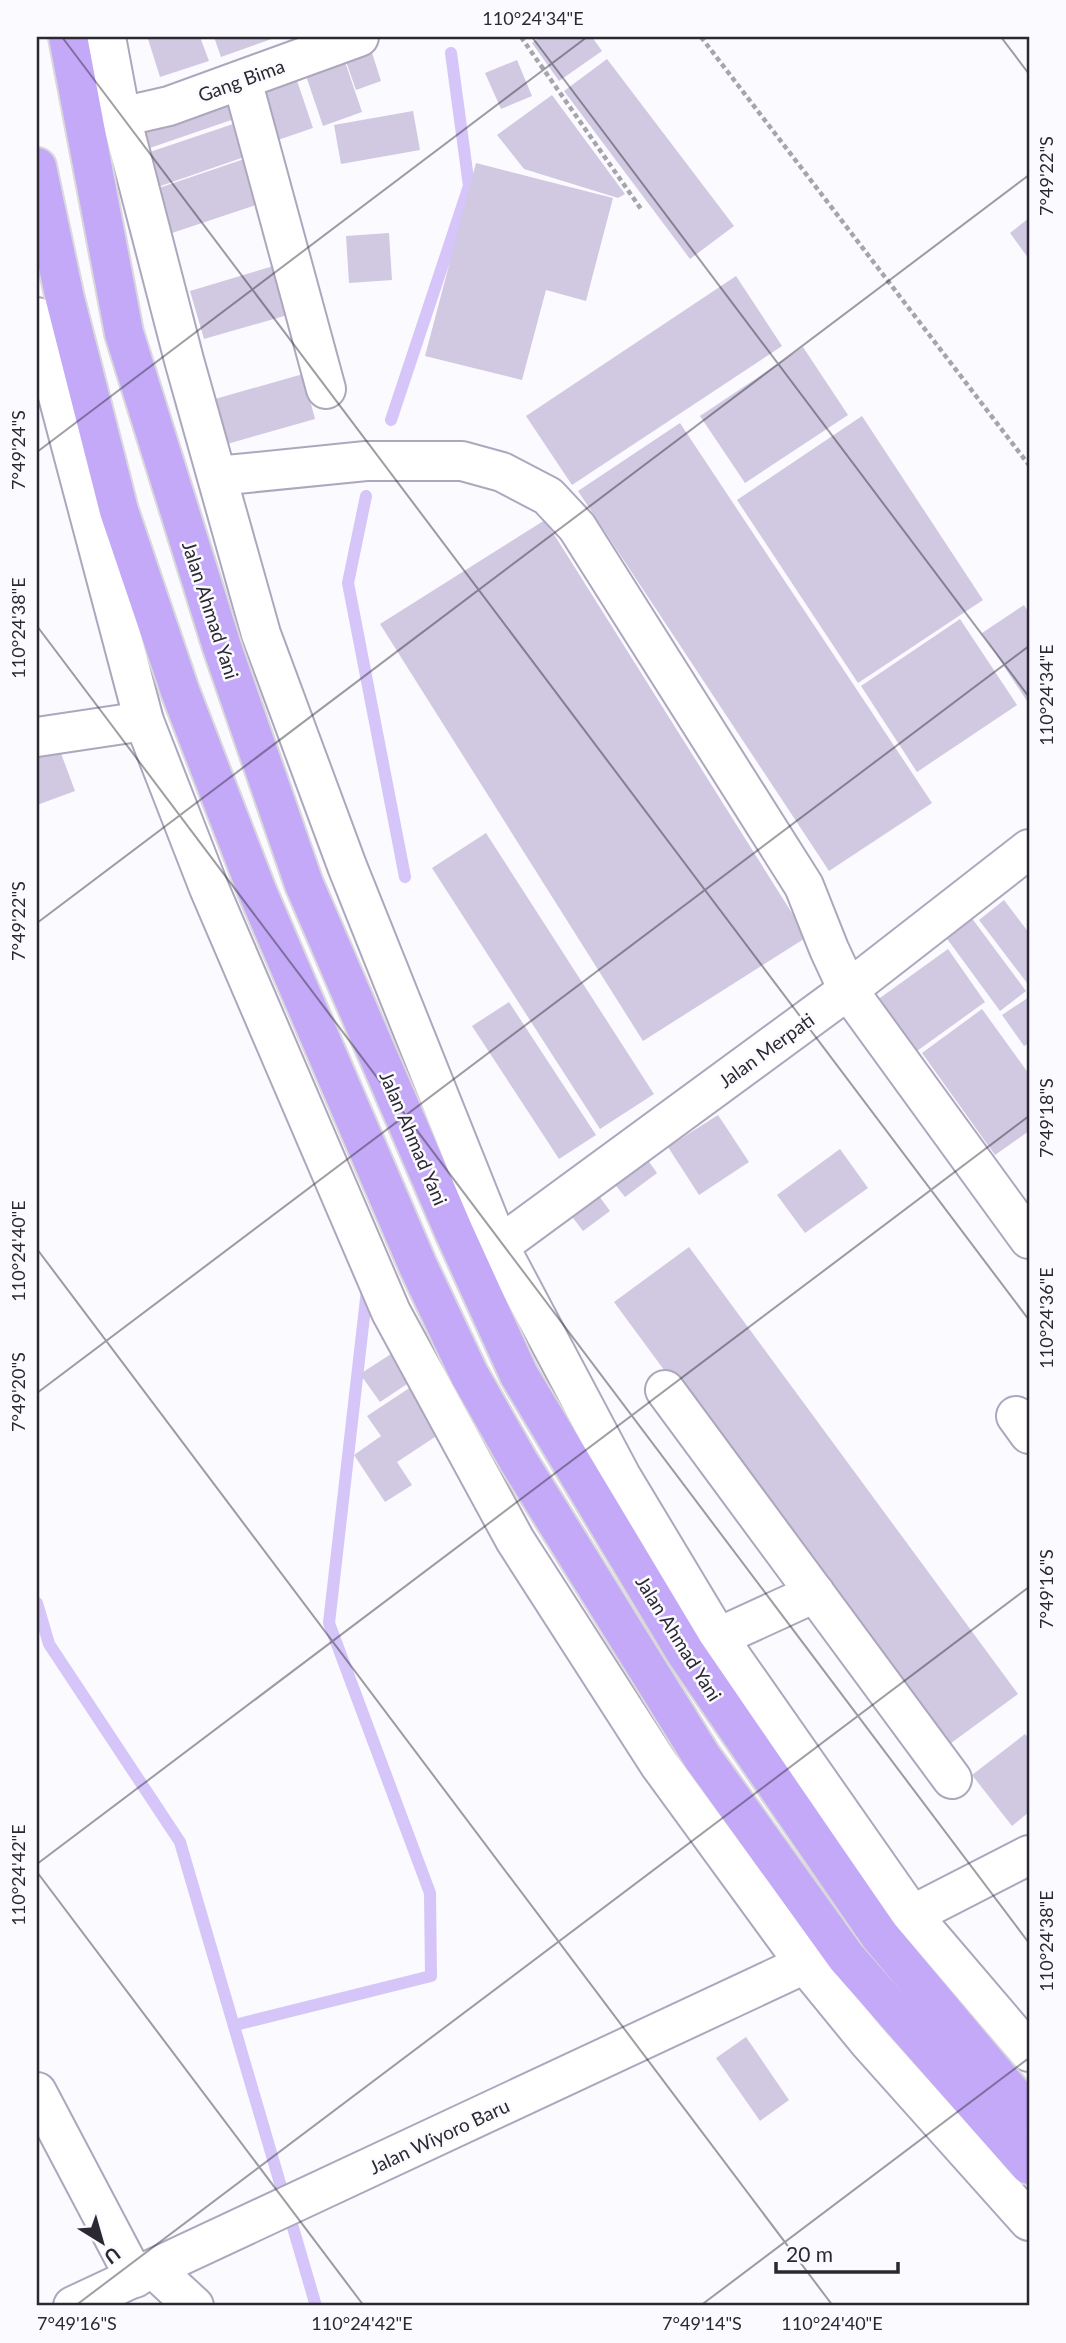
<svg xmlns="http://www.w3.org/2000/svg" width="1066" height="2343" font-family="Lato,sans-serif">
<rect width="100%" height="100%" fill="#fbfaff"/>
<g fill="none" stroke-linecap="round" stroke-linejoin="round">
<g stroke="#d5c5f8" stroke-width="12">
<polyline points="391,420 469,186 451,53"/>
<polyline points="366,496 348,583 405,877"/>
<polyline points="37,1603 49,1644 180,1842 316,2306"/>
<polyline points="235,2025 431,1976 430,1893 329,1623 367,1290"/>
</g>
</g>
<g fill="#d0c9e1">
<polygon points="156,37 200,37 209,61 160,77 148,39"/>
<polygon points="214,37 277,37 221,57"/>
<polygon points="367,37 381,81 356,90 341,47"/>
<polygon points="540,37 592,37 602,51 559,81 532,43"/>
<polygon points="340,47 362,112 323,126 301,61"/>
<polygon points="607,59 734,226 690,259 564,91"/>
<polygon points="517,60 532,96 501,109 485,73"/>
<polygon points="293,69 313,128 275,141 254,82"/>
<polygon points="235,92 243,116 141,151 133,127"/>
<polygon points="552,95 625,194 618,198 524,169 497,135"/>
<polygon points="413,111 420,150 341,164 334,125"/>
<polygon points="242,121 253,154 149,190 138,156"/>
<polygon points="256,155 271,200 166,235 150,191"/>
<polygon points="476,163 613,198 586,301 546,290 522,380 425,356"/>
<polygon points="1029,218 1029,259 1010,233"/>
<polygon points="389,233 392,280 349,283 346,236"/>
<polygon points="277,265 291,314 204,339 190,291"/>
<polygon points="736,276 782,346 572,485 526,416"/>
<polygon points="803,347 848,415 745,483 700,416"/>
<polygon points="303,374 315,419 227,444 215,399"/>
<polygon points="862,416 983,600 858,683 737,500"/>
<polygon points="680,423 932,803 829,871 578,491"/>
<polygon points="545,520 807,937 643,1041 380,624"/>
<polygon points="1024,605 1029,613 1029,704 982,633"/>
<polygon points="960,619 1017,705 917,772 861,686"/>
<polygon points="56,740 75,791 37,805 37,747"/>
<polygon points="486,833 654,1094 600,1129 432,868"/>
<polygon points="1004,900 1029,933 1029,981 1027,983 979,920"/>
<polygon points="971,917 1026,991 1000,1011 945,936"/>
<polygon points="948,949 985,1002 910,1056 873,1003"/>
<polygon points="1029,997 1029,1043 1024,1046 1002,1015"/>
<polygon points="509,1002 596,1135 559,1159 472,1026"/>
<polygon points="982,1009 1029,1074 1029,1131 995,1155 922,1053"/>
<polygon points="718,1115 749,1162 699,1195 668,1147"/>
<polygon points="840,1149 868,1188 805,1233 777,1195"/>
<polygon points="642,1152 657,1173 625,1197 609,1177"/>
<polygon points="594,1189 610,1211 583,1231 567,1210"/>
<polygon points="689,1247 1018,1694 943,1749 614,1302"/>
<polygon points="391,1354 410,1382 380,1402 360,1374"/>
<polygon points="414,1385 444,1431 397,1462 412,1485 385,1502 354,1455 381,1436 367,1416"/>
<polygon points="1025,1734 1029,1739 1029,1812 1012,1826 972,1775"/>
<polygon points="746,2037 789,2100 760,2121 716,2058"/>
</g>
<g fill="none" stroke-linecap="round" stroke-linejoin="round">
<g stroke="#ada7bd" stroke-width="42">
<g id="minor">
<polyline points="106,37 121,117 184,360 261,634 347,866 499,1246 621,1476 719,1639 912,1915 1029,2052"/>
<polyline points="242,80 326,389"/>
<polyline points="121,117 169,106 359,37"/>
<polyline points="37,317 144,721 209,888 391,1312 515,1540 659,1764 805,1964 868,2041 1029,2221"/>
<polyline points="217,476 366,461 462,461 502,472 548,496 577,527 804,886 829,949 848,990 1029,1239"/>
<polyline points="37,737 144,721"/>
<polyline points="499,1246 848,990 1029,849"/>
<polyline points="665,1390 952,1779"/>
<polyline points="1016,1416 1029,1434"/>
<polyline points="697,1647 815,1593"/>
<polyline points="912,1915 1029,1855"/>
<polyline points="37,2092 135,2278"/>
<polyline points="154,2269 194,2306"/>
<polyline points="73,2306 805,1964"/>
</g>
</g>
<g stroke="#d9d8da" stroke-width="42">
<g id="highway">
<polyline points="68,37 124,333 222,647 304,884 454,1232 519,1375 685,1652 879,1935 1029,2114"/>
<polyline points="37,167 65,299 119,511 180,691 257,891 418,1266 469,1374 519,1462 702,1757 846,1957 1029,2165"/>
</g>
</g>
<g stroke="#a7a5ac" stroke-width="4.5" stroke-dasharray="5 3.5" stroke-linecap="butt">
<polyline points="521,37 641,209"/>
<polyline points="701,37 1029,465"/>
</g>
<use href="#minor" stroke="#fff" stroke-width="38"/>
<use href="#highway" stroke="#c3a9f8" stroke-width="38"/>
</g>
<path fill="none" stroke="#2b2831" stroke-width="2" stroke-opacity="0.45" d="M 62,37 L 1029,1320M 532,37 L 1029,697M 1001,37 L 1029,74M 37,452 L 587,37M 37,626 L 1029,1943M 37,923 L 1029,175M 37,1249 L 833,2306M 37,1393 L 1029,646M 37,1864 L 1029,1116M 37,1872 L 364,2306M 75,2306 L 1029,1587M 700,2306 L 1029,2058"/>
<g text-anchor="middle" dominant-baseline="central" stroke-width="5" stroke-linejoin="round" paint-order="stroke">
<g font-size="19" fill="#2b2831" stroke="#fbfaff">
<text transform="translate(241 80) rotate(-20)">Gang Bima</text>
<text transform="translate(211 610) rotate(72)">Jalan Ahmad Yani</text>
<text transform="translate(766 1050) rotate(-36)">Jalan Merpati</text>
<text transform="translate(414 1138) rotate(67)">Jalan Ahmad Yani</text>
<text transform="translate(679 1638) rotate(58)">Jalan Ahmad Yani</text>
<text transform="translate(439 2136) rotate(-25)">Jalan Wiyoro Baru</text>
</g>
</g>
<rect width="1066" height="2343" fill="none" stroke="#fbfaff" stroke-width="77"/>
<g transform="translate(102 2242) rotate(143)" stroke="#fbfaff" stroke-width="5" paint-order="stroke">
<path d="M0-5L12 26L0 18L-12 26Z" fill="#2b2831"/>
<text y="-10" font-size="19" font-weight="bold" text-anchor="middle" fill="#2b2831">U</text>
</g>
<path d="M776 2262v10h122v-10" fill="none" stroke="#2b2831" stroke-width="3.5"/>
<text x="786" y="2262" font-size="21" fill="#2b2831" stroke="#fbfaff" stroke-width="5" paint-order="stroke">20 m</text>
<rect x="38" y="38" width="990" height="2266" fill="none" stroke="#2b2831" stroke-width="2.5"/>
<g font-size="18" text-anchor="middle" fill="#2b2831">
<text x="533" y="25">110°24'34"E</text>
<text transform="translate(1047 176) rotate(-90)" y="6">7°49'22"S</text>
<text transform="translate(19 450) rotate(-90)" y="6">7°49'24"S</text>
<text transform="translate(19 628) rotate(-90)" y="6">110°24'38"E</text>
<text transform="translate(1047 695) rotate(-90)" y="6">110°24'34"E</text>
<text transform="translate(19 921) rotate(-90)" y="6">7°49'22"S</text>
<text transform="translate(1047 1118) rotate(-90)" y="6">7°49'18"S</text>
<text transform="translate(19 1251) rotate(-90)" y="6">110°24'40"E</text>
<text transform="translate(1047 1318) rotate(-90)" y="6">110°24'36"E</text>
<text transform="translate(19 1392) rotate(-90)" y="6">7°49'20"S</text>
<text transform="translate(1047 1589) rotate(-90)" y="6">7°49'16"S</text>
<text transform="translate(19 1875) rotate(-90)" y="6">110°24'42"E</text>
<text transform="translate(1047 1941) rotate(-90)" y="6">110°24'38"E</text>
<text x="77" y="2330">7°49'16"S</text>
<text x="362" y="2330">110°24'42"E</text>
<text x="702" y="2330">7°49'14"S</text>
<text x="832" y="2330">110°24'40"E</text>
</g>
</svg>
